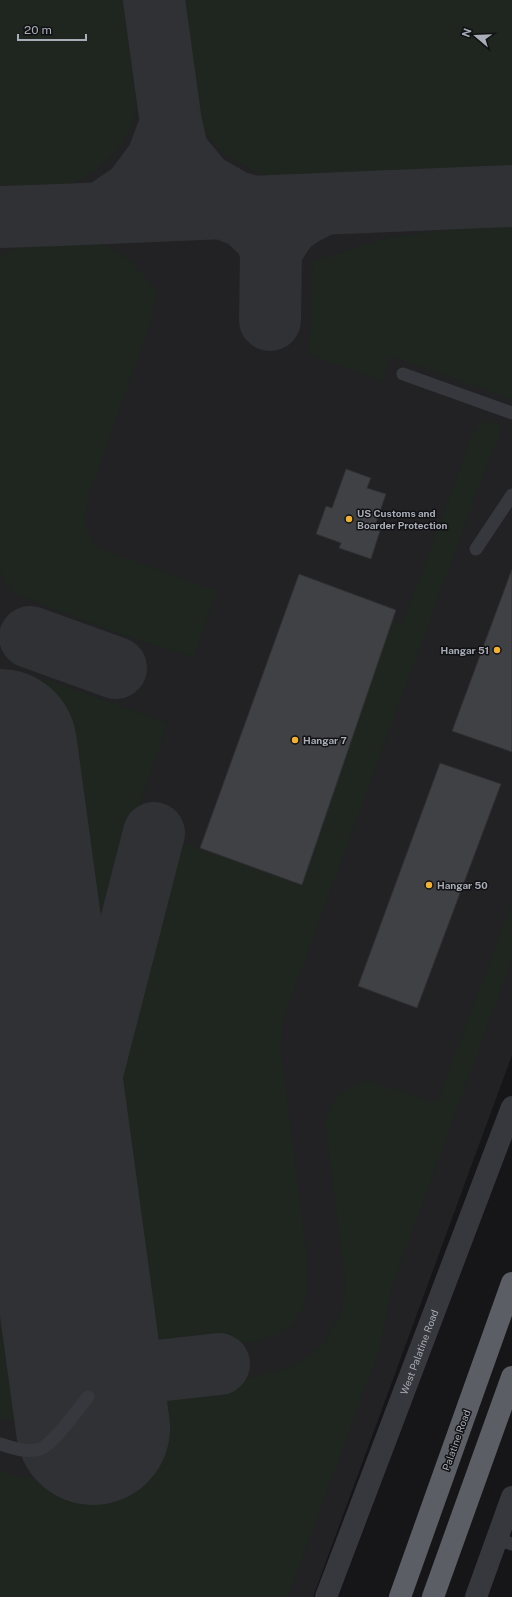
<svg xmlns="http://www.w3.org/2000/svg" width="512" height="1597" font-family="'Public Sans',sans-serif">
<rect width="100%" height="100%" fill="#161618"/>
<polygon fill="#222225" points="0,0 512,0 512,1055 313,1597 0,1597"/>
<g fill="#1e261f">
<path d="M 0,0 L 128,0 C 132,32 143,78 137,109 C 131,140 97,177 66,186 C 49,191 16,190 0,183 Z"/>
<path d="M 180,0 L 512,0 L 512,164 L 492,171 L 287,180 C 243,172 206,149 193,103 C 191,93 190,81 189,70 C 186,47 183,23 180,0 Z"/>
<polygon points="498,223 512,223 512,399 391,356 383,381 309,355 313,261 392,237"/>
<path d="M 90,241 L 111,248 L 131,261 L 157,292 L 150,325 L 88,497 C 84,524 82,527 100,549 L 217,591 L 194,657 L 126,636 L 17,595 L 6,582 L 0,570 L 0,256 L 21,246 L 42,243 Z"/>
<polygon points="484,420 499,424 502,430 486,468 283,1020 281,1051 307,1257 308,1288 303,1309 291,1326 275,1336 257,1341 174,1352 154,1348 130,1336 115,1322 107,1308 98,1280 82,1162 157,853 178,841 302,885 392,621 403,624 473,433"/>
<polygon points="35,680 48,680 168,723 133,825 139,828 141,837 91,1045 73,1076 70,1076 17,696 24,684"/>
<path d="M 512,903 L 512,959 L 392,1287 L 380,1348 L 288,1597 L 0,1597 L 0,1470 L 17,1476 L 40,1478 L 61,1472 L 77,1461 L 87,1445 L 101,1408 L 117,1397 L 248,1378 L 285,1369 L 310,1356 L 325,1341 L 342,1310 L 346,1286 L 325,1120 C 336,1094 341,1090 367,1080 L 437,1103 Z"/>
<polygon points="0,931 15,1039 10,1054 0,1064"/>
<path d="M 0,1140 C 13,1144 24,1157 30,1170 L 60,1374 C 58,1381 57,1389 54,1396 C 46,1416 19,1424 0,1418 Z"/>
</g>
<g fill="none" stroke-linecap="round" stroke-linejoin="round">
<g stroke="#303135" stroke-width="62">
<polyline points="154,0 171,123"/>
<polyline points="221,208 245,217 264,235 271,251 287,226 302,215 323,204"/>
<polyline points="102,213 133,192 157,160 171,123 178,153 204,184 234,201 253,207"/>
<polyline points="0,217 60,215 512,196"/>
<polyline points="270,320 271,251"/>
<polyline points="30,637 116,668"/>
<path d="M 0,1103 C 13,1103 62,1098 72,1093 C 82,1089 88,1078 93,1070"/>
<polyline points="61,1191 93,1070 154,833"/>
<polyline points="77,1313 99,1348 121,1363 148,1372 219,1364"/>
</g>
<polyline stroke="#303135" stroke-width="154" points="0,746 93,1428"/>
</g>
<g fill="#404145" stroke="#303034">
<polygon points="346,469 371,478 367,488 386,494 374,529 380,531 371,559 339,548 341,543 316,534 326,506 332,508"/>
<polygon points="512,569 512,752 452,731"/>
<polygon points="299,574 396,610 302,885 200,848"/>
<polygon points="440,763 501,784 417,1008 358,986"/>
</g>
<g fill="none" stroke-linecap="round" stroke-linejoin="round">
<g stroke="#37383d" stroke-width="13">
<polyline points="403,374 512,413"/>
<polyline points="476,549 512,495"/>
<path d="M 0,1444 C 12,1448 27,1453 40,1449 C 53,1445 78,1409 88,1397"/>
<polyline points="497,1539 512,1544"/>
</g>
<g stroke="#37383d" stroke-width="22">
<path id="s1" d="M 326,1597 L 512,1107"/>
<polyline points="476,1597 512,1497"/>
</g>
<g stroke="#5b5e65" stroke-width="22">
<polyline points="400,1597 512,1283"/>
<polyline points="433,1597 512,1377"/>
</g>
</g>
<g fill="#f2b134" stroke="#111113" stroke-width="1.5">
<circle cx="349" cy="519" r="4"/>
<circle cx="497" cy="650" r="4"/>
<circle cx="295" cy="740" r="4"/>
<circle cx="429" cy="885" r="4"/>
</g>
<g text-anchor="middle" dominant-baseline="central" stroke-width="3" stroke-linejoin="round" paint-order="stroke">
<g font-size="10" font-weight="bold" fill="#a8adb8" stroke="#111113" text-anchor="start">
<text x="357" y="513">US Customs and<tspan x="357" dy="12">Boarder Protection</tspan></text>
<text x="489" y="650" text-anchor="end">Hangar 51</text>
<text x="303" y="740">Hangar 7</text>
<text x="437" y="885">Hangar 50</text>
</g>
<g font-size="10" fill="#a8adb8" stroke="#111113">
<text stroke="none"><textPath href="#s1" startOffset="262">West Palatine Road</textPath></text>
<text transform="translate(456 1440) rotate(-70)">Palatine Road</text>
</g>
</g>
<g transform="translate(476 36) rotate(289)" stroke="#111113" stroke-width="3" paint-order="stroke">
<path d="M0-3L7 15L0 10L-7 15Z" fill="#a8adb8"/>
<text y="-6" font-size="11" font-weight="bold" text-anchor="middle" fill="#a8adb8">N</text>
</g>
<path d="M18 34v6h68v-6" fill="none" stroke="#a8adb8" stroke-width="2"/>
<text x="24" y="34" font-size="12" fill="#a8adb8" stroke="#111113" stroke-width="3" paint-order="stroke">20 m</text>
</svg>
